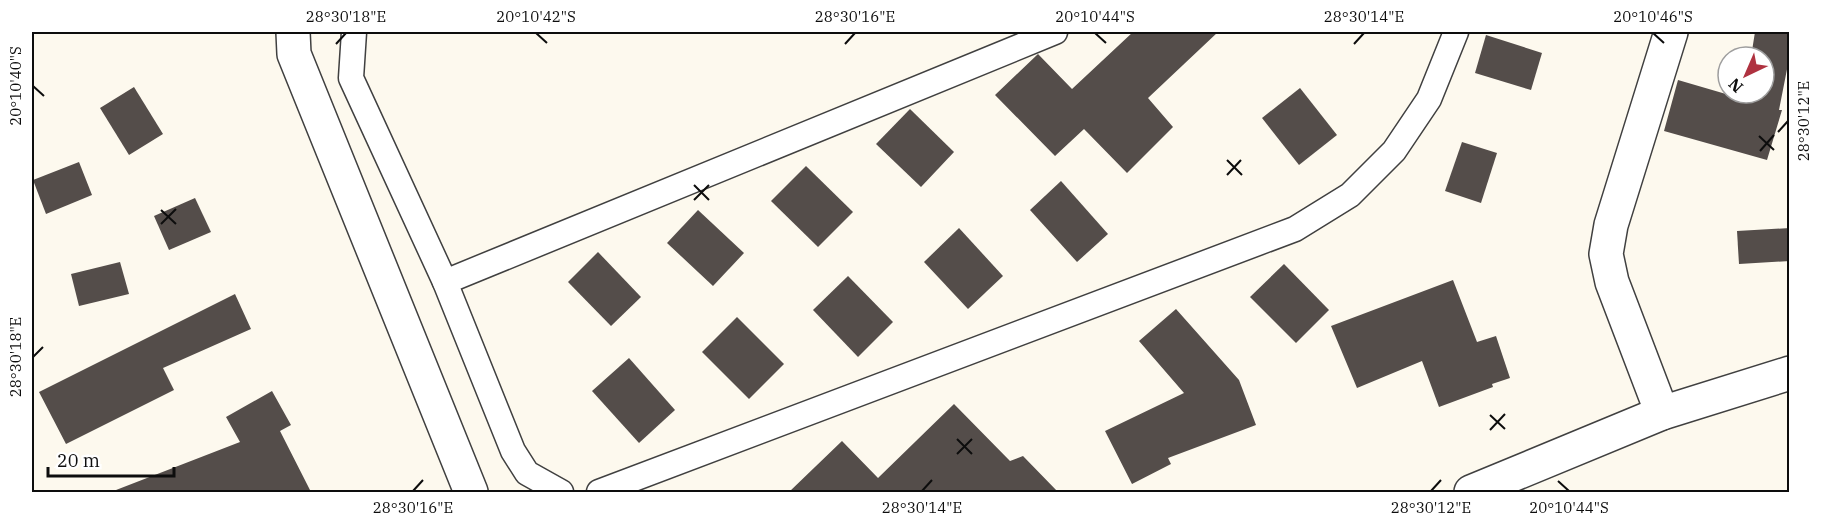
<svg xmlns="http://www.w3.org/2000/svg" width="1821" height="524" font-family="'IBM Plex Serif',serif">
<rect width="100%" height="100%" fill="#fdf9ee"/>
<g fill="#544d4a">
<polygon points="1133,32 1218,32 1148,98 1173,127 1127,173 1084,129 1055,156 995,95 1038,54 1072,89"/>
<polygon points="1755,32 1790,32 1790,54 1779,110 1782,110 1767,160 1664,131 1678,80 1743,99 1744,93 1764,93 1764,57 1751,57"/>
<polygon points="1486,35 1542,53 1531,90 1475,73"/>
<polygon points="134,87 163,134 129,155 100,108"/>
<polygon points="1300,88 1337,135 1299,165 1262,118"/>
<polygon points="910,109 954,152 921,187 876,144"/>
<polygon points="1462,142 1497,153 1481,203 1445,191"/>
<polygon points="79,162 92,195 46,214 33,180"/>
<polygon points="806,166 853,212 818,247 771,201"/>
<polygon points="1061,181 1108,234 1077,262 1030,210"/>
<polygon points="195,198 211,232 169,250 154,216"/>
<polygon points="698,210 744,253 713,286 667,243"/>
<polygon points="959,228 1003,276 968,309 924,262"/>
<polygon points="1790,228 1790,261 1739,264 1737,231"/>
<polygon points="598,252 641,297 611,326 568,282"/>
<polygon points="120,262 129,294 79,306 71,274"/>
<polygon points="1284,264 1329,310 1296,343 1250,297"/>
<polygon points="848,276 893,322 858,357 813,310"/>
<polygon points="1453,280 1477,342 1496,336 1510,378 1492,384 1493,387 1439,407 1422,361 1357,388 1331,326"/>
<polygon points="235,294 251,329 163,368 174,390 66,444 39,392"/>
<polygon points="1176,309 1239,380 1256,425 1168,458 1171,464 1132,484 1105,431 1184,393 1139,341"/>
<polygon points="737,317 784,364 749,399 702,352"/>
<polygon points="629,358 675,410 639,443 592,391"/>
<polygon points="272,391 291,425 280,431 311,492 117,492 116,490 240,442 226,417"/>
<polygon points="954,404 1010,461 1023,456 1058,492 789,492 842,441 878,478"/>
</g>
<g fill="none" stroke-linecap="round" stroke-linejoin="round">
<g stroke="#404040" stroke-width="27">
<g id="service">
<polyline points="354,32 351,78 445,282 513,451 527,473 561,492"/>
<polyline points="445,282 1055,32"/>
<polyline points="599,492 1295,229 1350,195 1394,151 1429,99 1456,32"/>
</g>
</g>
<g stroke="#404040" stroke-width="36">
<g id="minor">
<polyline points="293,32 294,54 471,492"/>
<polyline points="1662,413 1612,282 1606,254 1611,225 1671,32"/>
<polyline points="1471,492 1662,413 1790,373"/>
</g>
</g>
<use href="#service" stroke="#fff" stroke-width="24"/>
<use href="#minor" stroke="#fff" stroke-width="33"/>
</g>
<path fill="none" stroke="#0d0d0d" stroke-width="2" d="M 536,33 L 547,43M 1095,33 L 1106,43M 1653,33 L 1664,43M 336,44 L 346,33M 845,44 L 855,33M 1354,44 L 1364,33M 33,86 L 44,96M 1778,132 L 1788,121M 1759,136 L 1774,150M 1760,151 L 1774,135M 1227,160 L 1242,175M 1227,175 L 1241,160M 694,185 L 709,200M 694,200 L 709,185M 161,210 L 176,224M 161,224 L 176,209M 33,357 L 43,347M 1490,415 L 1505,429M 1490,430 L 1505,414M 957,439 L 972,454M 957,454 L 972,439M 1558,481 L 1569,491M 413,491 L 423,480M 922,491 L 932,480M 1431,491 L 1441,480"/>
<rect width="1821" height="524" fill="none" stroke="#ffffff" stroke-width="66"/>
<g transform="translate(1746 75) rotate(224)"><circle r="28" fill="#ffffff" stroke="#9e9e9e" stroke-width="1.5"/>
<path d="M0-4.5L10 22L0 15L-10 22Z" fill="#af3240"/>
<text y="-9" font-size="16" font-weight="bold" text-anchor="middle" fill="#0d0d0d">N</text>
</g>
<path d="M48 467v9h126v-9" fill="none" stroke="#0d0d0d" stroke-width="3"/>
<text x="57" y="467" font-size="18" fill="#0d0d0d" stroke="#ffffff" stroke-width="4.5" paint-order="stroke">20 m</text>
<rect x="33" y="33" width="1755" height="458" fill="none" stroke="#0d0d0d" stroke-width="2"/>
<g font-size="15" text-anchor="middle" fill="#0d0d0d">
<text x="346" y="22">28°30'18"E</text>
<text x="536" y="22">20°10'42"S</text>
<text x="855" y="22">28°30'16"E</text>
<text x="1095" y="22">20°10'44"S</text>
<text x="1364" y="22">28°30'14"E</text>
<text x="1653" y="22">20°10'46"S</text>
<text transform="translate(16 86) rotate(-90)" y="5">20°10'40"S</text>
<text transform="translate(1804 121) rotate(-90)" y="5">28°30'12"E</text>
<text transform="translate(16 357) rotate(-90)" y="5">28°30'18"E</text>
<text x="413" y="513">28°30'16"E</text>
<text x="922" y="513">28°30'14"E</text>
<text x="1431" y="513">28°30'12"E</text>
<text x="1569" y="513">20°10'44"S</text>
</g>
</svg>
